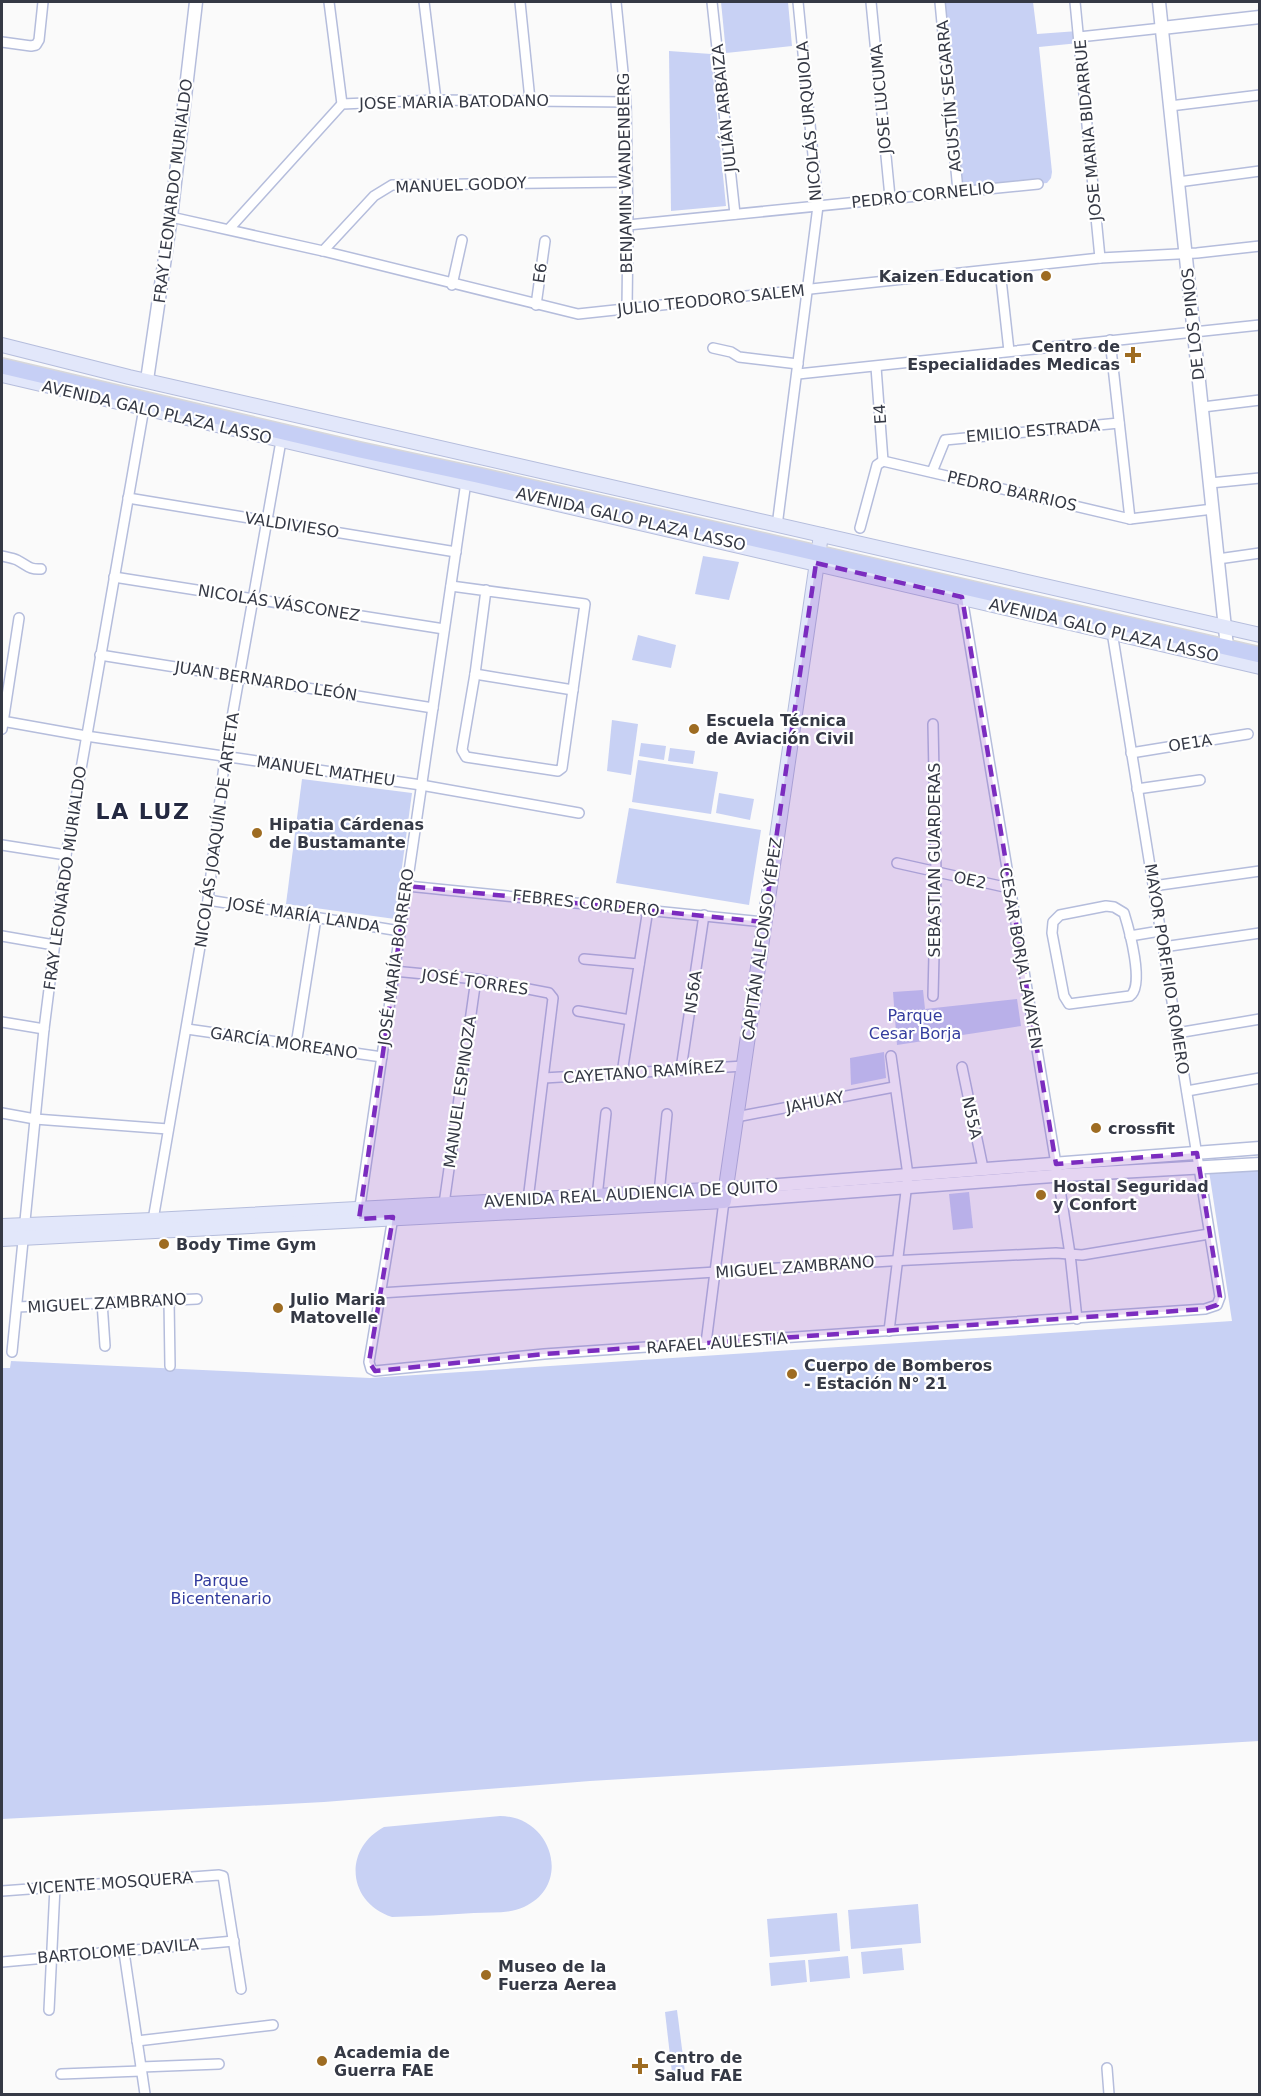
<svg xmlns="http://www.w3.org/2000/svg" width="1261" height="2096" font-family="'DejaVu Sans',sans-serif">
<rect width="100%" height="100%" fill="#fafafa"/>
<g fill="#c8d1f4">
<polygon points="721,2 788,2 792,46 726,53"/>
<polygon points="940,2 1033,2 1037,34 1078,31 1079,43 1039,47 1052,172 1051,178 1047,183 958,191"/>
<polygon points="669,51 711,54 726,206 671,211"/>
<polygon points="703,556 739,562 729,600 695,594"/>
<polygon points="638,635 676,645 671,668 632,660"/>
<polygon points="612,720 638,724 631,775 607,771"/>
<polygon points="641,743 666,746 664,760 639,756"/>
<polygon points="670,748 695,751 693,764 668,761"/>
<polygon points="638,760 718,772 711,814 632,802"/>
<polygon points="302,779 412,793 395,919 286,904"/>
<polygon points="719,793 754,799 750,820 716,813"/>
<polygon points="629,808 761,830 749,905 616,883"/>
<polygon points="923,990 925,1009 1017,999 1021,1026 897,1045 893,992"/>
<polygon points="884,1052 886,1078 851,1085 850,1058"/>
<polygon points="1259,1165 1259,1741 590,1781 324,1802 2,1819 2,1368 10,1368 11,1361 370,1378 1232,1321 1209,1171"/>
<polygon points="969,1192 973,1228 953,1230 949,1194"/>
<path d="M 500,1816 C 552,1816 573,1885 524,1907 C 509,1914 491,1912 474,1913 C 447,1915 419,1916 392,1917 C 347,1902 343,1849 384,1827 Z"/>
<polygon points="918,1904 921,1943 851,1949 848,1910"/>
<polygon points="837,1913 840,1951 770,1957 767,1919"/>
<polygon points="902,1948 904,1970 863,1974 861,1952"/>
<polygon points="848,1956 850,1978 810,1982 808,1960"/>
<polygon points="805,1960 807,1982 771,1986 769,1963"/>
<polygon points="677,2010 685,2072 672,2073 665,2012"/>
</g>
<g fill="none" stroke-linecap="round" stroke-linejoin="round">
<g stroke="#b5bddc" stroke-width="12">
<g id="minor">
<polyline points="329,2 342,104"/>
<polyline points="424,2 436,100"/>
<polyline points="520,2 530,100"/>
<polyline points="616,2 626,102 628,225 627,309"/>
<polyline points="712,2 735,214"/>
<polyline points="871,2 890,197"/>
<polyline points="940,2 958,191"/>
<polyline points="1075,2 1100,258"/>
<polyline points="1079,37 1162,28"/>
<polyline points="2,42 31,46 36,45 39,40 43,2"/>
<polyline points="1170,106 1260,95"/>
<polyline points="1178,182 1260,171"/>
<polyline points="171,217 323,251 578,314 1100,258 1197,253 1260,246"/>
<polyline points="628,225 1038,184"/>
<polyline points="229,229 342,104 436,100 626,102"/>
<polyline points="323,251 374,196 392,185 626,182"/>
<polyline points="1000,270 1009,351"/>
<polyline points="452,285 462,240"/>
<polyline points="536,305 545,241"/>
<polyline points="1110,340 1130,519"/>
<polyline points="713,348 731,352 739,357 798,364"/>
<polyline points="876,367 883,461"/>
<polyline points="798,374 1260,325"/>
<polyline points="1203,407 1260,400"/>
<polyline points="883,461 1130,519 1213,509"/>
<polyline points="932,472 945,440 1119,423"/>
<polyline points="1210,483 1260,478"/>
<polyline points="128,498 456,552"/>
<polyline points="777,526 818,206 798,2"/>
<polyline points="860,528 877,465 883,461"/>
<path d="M 2,556 C 6,557 13,558 17,560 C 27,565 29,570 41,569"/>
<polyline points="1218,559 1260,553"/>
<polyline points="114,577 444,629"/>
<polyline points="451,586 585,604 562,768 558,771 466,757 462,750 475,674 486,590"/>
<polyline points="962,597 1058,1176 1070,1254 1077,1319"/>
<polyline points="100,655 433,708"/>
<polyline points="475,674 573,690"/>
<polyline points="2,721 86,736 421,785 579,813"/>
<polyline points="2,729 19,618"/>
<polyline points="1131,753 1248,734"/>
<polyline points="1137,789 1200,780"/>
<polyline points="2,845 66,855"/>
<polyline points="897,863 1009,888"/>
<polyline points="407,886 764,922"/>
<polyline points="1153,886 1260,871"/>
<polyline points="208,900 400,931"/>
<path d="M 1106,906 L 1114,907 L 1124,913 C 1129,929 1145,986 1130,996 L 1069,1004 L 1064,996 L 1052,933 L 1053,922 L 1060,915 Z"/>
<polyline points="2,936 54,945"/>
<polyline points="1130,936 1160,931"/>
<polyline points="1163,947 1260,933"/>
<polyline points="584,959 639,964"/>
<polyline points="394,971 476,979 549,993 553,998 528,1200"/>
<polyline points="933,996 936,873 933,724"/>
<polyline points="578,1011 630,1020"/>
<polyline points="2,1022 44,1029"/>
<polyline points="187,1029 382,1057"/>
<polyline points="1177,1033 1260,1019"/>
<polyline points="296,1045 316,918"/>
<polyline points="962,1067 983,1168"/>
<polyline points="681,1069 704,915"/>
<polyline points="622,1073 648,909"/>
<polyline points="544,1078 744,1066"/>
<polyline points="1187,1091 1260,1078"/>
<polyline points="2,1113 35,1119 168,1129"/>
<polyline points="736,1117 894,1087"/>
<polyline points="659,1193 667,1114"/>
<polyline points="597,1197 606,1113"/>
<polyline points="444,1204 476,979"/>
<polyline points="359,1213 466,482"/>
<polyline points="393,1217 369,1362 371,1369 375,1371 544,1354 1205,1309 1217,1305 1220,1297 1112,632"/>
<polyline points="153,1220 208,900 225,757 281,441"/>
<polyline points="380,1293 890,1261 1056,1253 1082,1255 1209,1234"/>
<polyline points="169,1300 170,1366"/>
<polyline points="102,1302 105,1346"/>
<polyline points="17,1307 197,1299"/>
<polyline points="889,1331 908,1175 891,1056"/>
<polyline points="706,1343 724,1201"/>
<polyline points="12,1352 44,1029 66,855 144,408"/>
<polyline points="2,1891 219,1875 223,1876 241,1989"/>
<polyline points="124,1952 145,2094"/>
<polyline points="2,1962 234,1941"/>
<polyline points="49,2010 55,1887"/>
<polyline points="137,2041 273,2025"/>
<polyline points="141,2067 219,2064"/>
<polyline points="1107,2068 1109,2094"/>
<polyline points="61,2074 141,2071"/>
</g>
</g>
<g stroke="#b5bddc" stroke-width="15">
<g id="tertiary">
<polyline points="1159,2 1227,647"/>
<polyline points="1162,28 1260,17"/>
<polyline points="147,380 171,217 196,2"/>
<polyline points="726,1189 1260,1148"/>
<polyline points="724,1201 1066,1175 1260,1164"/>
</g>
</g>
<g stroke="#b5bddc" stroke-width="16">
<g id="secondary">
<polyline points="2,345 129,377 1260,635"/>
<path d="M 2,375 C 421,472 841,566 1260,667"/>
<polyline points="2,1226 153,1220 726,1189"/>
<polyline points="2,1239 724,1201 821,535"/>
</g>
</g>
<g stroke="#d7d7da" stroke-width="18">
<polyline id="primary" points="2,366 360,450 477,475 1260,655"/>
</g>
<use href="#minor" stroke="#fff" stroke-width="9"/>
<use href="#tertiary" stroke="#fff" stroke-width="12"/>
<use href="#secondary" stroke="#e2e7fa" stroke-width="14"/>
<use href="#primary" stroke="#c6cff5" stroke-width="15"/>
</g>
<path fill="#7b2cbf" fill-opacity="0.2" stroke="#7b2cbf" stroke-width="4.5" stroke-dasharray="12 8" stroke-linejoin="round" d="M 816,563 L 962,597 L 1056,1164 L 1197,1153 L 1220,1297 L 1217,1305 L 1205,1309 L 544,1354 L 375,1371 L 369,1362 L 393,1217 L 359,1219 L 407,886 L 764,922 Z"/>
<g fill="#9e6c22" stroke="#fff" stroke-width="2">
<circle cx="1046" cy="276" r="6"/>
<path d="M1130 346h6v6h6v6h-6v6h-6v-6h-6v-6h6z"/>
<circle cx="694" cy="729" r="6"/>
<circle cx="257" cy="833" r="6"/>
<circle cx="1096" cy="1128" r="6"/>
<circle cx="1041" cy="1195" r="6"/>
<circle cx="164" cy="1244" r="6"/>
<circle cx="278" cy="1308" r="6"/>
<circle cx="792" cy="1374" r="6"/>
<circle cx="486" cy="1975" r="6"/>
<circle cx="322" cy="2061" r="6"/>
<path d="M637 2057h6v6h6v6h-6v6h-6v-6h-6v-6h6z"/>
</g>
<g text-anchor="middle" dominant-baseline="central" stroke-width="4.5" stroke-linejoin="round" paint-order="stroke">
<g font-size="16" fill="#353945" stroke="#fff">
<text transform="translate(949 96) rotate(-95)">AGUSTÍN SEGARRA</text>
<text transform="translate(881 99) rotate(-95)">JOSE LUCUMA</text>
<text transform="translate(454 102) rotate(-1)">JOSE MARIA BATODANO</text>
<text transform="translate(724 108) rotate(-96)">JULIÁN ARBAIZA</text>
<text transform="translate(809 121) rotate(-95)">NICOLÁS URQUIOLA</text>
<text transform="translate(1088 130) rotate(-95)">JOSE MARIA BIDARRUE</text>
<text transform="translate(625 173) rotate(-91)">BENJAMIN WANDENBERG</text>
<text transform="translate(461 185) rotate(-2)">MANUEL GODOY</text>
<text transform="translate(173 191) rotate(-83)">FRAY LEONARDO MURIALDO</text>
<text transform="translate(923 195) rotate(-6)">PEDRO CORNELIO</text>
<text transform="translate(540 273) rotate(-82)">E6</text>
<text transform="translate(711 300) rotate(-6)">JULIO TEODORO SALEM</text>
<text transform="translate(1193 324) rotate(-96)">DE LOS PINOS</text>
<text transform="translate(157 412) rotate(13)">AVENIDA GALO PLAZA LASSO</text>
<text transform="translate(880 414) rotate(-94)">E4</text>
<text transform="translate(1033 431) rotate(-5)">EMILIO ESTRADA</text>
<text transform="translate(1012 491) rotate(13)">PEDRO BARRIOS</text>
<text transform="translate(631 519) rotate(13)">AVENIDA GALO PLAZA LASSO</text>
<text transform="translate(292 525) rotate(9)">VALDIVIESO</text>
<text transform="translate(279 603) rotate(9)">NICOLÁS VÁSCONEZ</text>
<text transform="translate(1104 630) rotate(13)">AVENIDA GALO PLAZA LASSO</text>
<text transform="translate(266 681) rotate(9)">JUAN BERNARDO LEÓN</text>
<text transform="translate(1190 743) rotate(-9)">OE1A</text>
<text transform="translate(326 771) rotate(8)">MANUEL MATHEU</text>
<text transform="translate(217 830) rotate(-82)">NICOLÁS JOAQUÍN DE ARTETA</text>
<text transform="translate(934 860) rotate(-90)">SEBASTIAN GUARDERAS</text>
<text transform="translate(65 878) rotate(-82)">FRAY LEONARDO MURIALDO</text>
<text transform="translate(970 880) rotate(12)">OE2</text>
<text transform="translate(586 903) rotate(6)">FEBRES CORDERO</text>
<text transform="translate(304 915) rotate(9)">JOSÉ MARÍA LANDA</text>
<text transform="translate(762 939) rotate(-82)">CAPITÁN ALFONSO YÉPEZ</text>
<text transform="translate(396 957) rotate(-82)">JOSÉ MARÍA BORRERO</text>
<text transform="translate(1021 958) rotate(80)">CESAR BORJA LAVAYEN</text>
<text transform="translate(1167 969) rotate(81)">MAYOR PORFIRIO ROMERO</text>
<text transform="translate(475 982) rotate(8)">JOSÉ TORRES</text>
<text transform="translate(693 992) rotate(-82)">N56A</text>
<text transform="translate(284 1043) rotate(8)">GARCÍA MOREANO</text>
<text transform="translate(644 1072) rotate(-4)">CAYETANO RAMÍREZ</text>
<text transform="translate(460 1092) rotate(-82)">MANUEL ESPINOZA</text>
<text transform="translate(815 1102) rotate(-11)">JAHUAY</text>
<text transform="translate(972 1118) rotate(78)">N55A</text>
<text transform="translate(631 1194) rotate(-3)">AVENIDA REAL AUDIENCIA DE QUITO</text>
<text transform="translate(795 1267) rotate(-4)">MIGUEL ZAMBRANO</text>
<text transform="translate(107 1303) rotate(-3)">MIGUEL ZAMBRANO</text>
<text transform="translate(717 1343) rotate(-4)">RAFAEL AULESTIA</text>
<text transform="translate(110 1883) rotate(-4)">VICENTE MOSQUERA</text>
<text transform="translate(118 1951) rotate(-5)">BARTOLOME DAVILA</text>
</g>
<g font-size="16" font-weight="bold" fill="#353945" stroke="#fff" text-anchor="start">
<text x="1034" y="276" text-anchor="end">Kaizen Education</text>
<text x="1120" y="346" text-anchor="end">Centro de<tspan x="1120" dy="18">Especialidades Medicas</tspan></text>
<text x="706" y="720">Escuela Técnica<tspan x="706" dy="18">de Aviación Civil</tspan></text>
<text x="269" y="824">Hipatia Cárdenas<tspan x="269" dy="18">de Bustamante</tspan></text>
<text x="1108" y="1128">crossfit</text>
<text x="1053" y="1186">Hostal Seguridad<tspan x="1053" dy="18">y Confort</tspan></text>
<text x="176" y="1244">Body Time Gym</text>
<text x="290" y="1299">Julio Maria<tspan x="290" dy="18">Matovelle</tspan></text>
<text x="804" y="1365">Cuerpo de Bomberos<tspan x="804" dy="18">- Estación N° 21</tspan></text>
<text x="498" y="1966">Museo de la<tspan x="498" dy="18">Fuerza Aerea</tspan></text>
<text x="334" y="2052">Academia de<tspan x="334" dy="18">Guerra FAE</tspan></text>
<text x="654" y="2057">Centro de<tspan x="654" dy="18">Salud FAE</tspan></text>
</g>
<g font-size="16" fill="#333c9e" stroke="#fff">
<text x="915" y="1015">Parque<tspan x="915" dy="18">Cesar Borja</tspan></text>
<text x="221" y="1580">Parque<tspan x="221" dy="18">Bicentenario</tspan></text>
</g>
<g font-size="22" font-weight="bold" letter-spacing="1.5" fill="#242941" stroke="#fff">
<text x="143" y="811">LA LUZ</text>
</g>
</g>
<rect width="1261" height="2096" fill="none" stroke="#353945" stroke-width="6"/>
</svg>
